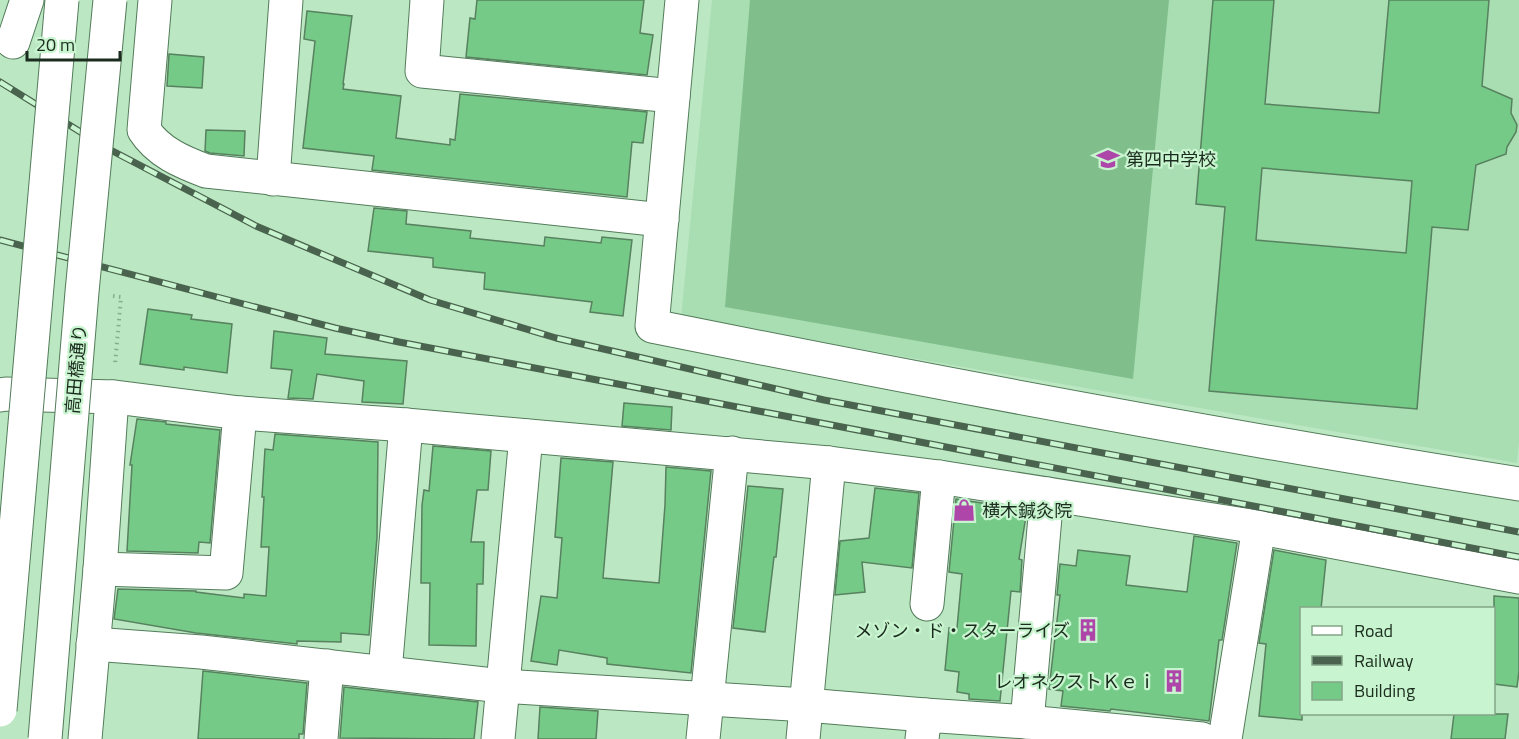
<svg xmlns="http://www.w3.org/2000/svg" width="1519" height="739" font-family="'Titillium Web','Noto Sans JP',sans-serif">
<rect width="100%" height="100%" fill="#bbe8c2"/>
<polygon fill="#a9ddb2" points="712,0 1519,0 1519,441 1517,463 681,318"/>
<polygon fill="#80bf8c" points="750,0 1169,0 1133,379 725,307"/>
<g fill="#75ca87" stroke="#58815f" stroke-width="1.5" fill-rule="evenodd">
<polygon points="477,0 644,0 640,33 653,35 647,75 466,57 470,18 475,19"/>
<path d="M 1213,0 L 1274,0 L 1265,104 L 1379,113 L 1389,0 L 1489,0 L 1482,86 L 1512,99 L 1511,113 L 1517,125 L 1516,132 L 1507,147 L 1506,154 L 1476,165 L 1468,230 L 1432,227 L 1417,409 L 1209,391 L 1225,207 L 1196,204 ZM 1262,168 L 1412,181 L 1406,253 L 1256,240 Z"/>
<polygon points="307,11 352,16 343,84 344,84 343,89 401,96 396,138 450,145 450,139 455,140 460,94 647,112 643,143 632,142 627,197 372,170 374,156 303,148 315,41 304,39"/>
<polygon points="169,54 204,57 202,88 167,86"/>
<polygon points="206,130 245,131 244,156 210,153 205,151"/>
<polygon points="374,208 407,211 406,224 471,231 470,238 544,246 545,237 601,243 602,237 632,240 623,316 590,312 592,302 484,289 485,273 433,267 433,258 368,251"/>
<polygon points="148,309 192,315 191,319 232,324 227,373 184,367 184,370 140,364"/>
<polygon points="274,331 327,338 325,354 407,361 403,404 362,402 364,381 317,374 313,399 288,398 292,370 271,368"/>
<polygon points="624,403 672,407 671,430 622,426"/>
<polygon points="137,419 166,422 166,424 220,430 210,543 199,542 198,553 127,551 132,465 130,465"/>
<polygon points="275,434 378,442 377,537 369,635 341,633 341,642 297,641 297,644 196,633 114,619 118,589 196,591 196,592 244,598 244,594 266,596 269,547 261,547 264,497 262,497 265,449 273,450"/>
<polygon points="433,446 491,451 488,490 477,490 471,542 484,542 483,584 477,584 476,646 429,645 430,583 421,583 422,505 424,490 429,491"/>
<polygon points="561,458 613,462 603,578 659,583 665,505 666,467 711,471 691,673 607,664 607,658 559,650 557,665 531,661 541,596 557,598 562,538 555,537"/>
<polygon points="748,486 783,489 776,557 774,557 765,632 733,628"/>
<polygon points="875,488 919,493 912,568 862,562 865,592 835,595 840,541 869,538"/>
<polygon points="956,499 1027,510 1019,559 1022,560 1020,592 1011,591 1000,701 969,699 969,694 957,692 959,672 945,670 949,628 957,628 962,574 949,572"/>
<polygon points="1194,536 1237,543 1222,640 1219,640 1209,721 1111,709 1110,711 1061,706 1063,691 1049,689 1060,595 1057,595 1060,564 1076,566 1078,550 1130,556 1126,585 1187,592"/>
<polygon points="1274,550 1326,560 1321,609 1302,609 1302,720 1259,716 1266,644 1259,643"/>
<polygon points="1494,596 1519,598 1519,671 1517,687 1494,684"/>
<polygon points="203,671 307,683 303,734 299,734 299,739 198,739"/>
<polygon points="344,687 478,702 474,739 340,738"/>
<polygon points="540,707 598,711 596,739 538,739"/>
<polygon points="1454,714 1508,714 1505,739 1451,739"/>
</g>
<g fill="none" stroke-linecap="round" stroke-linejoin="round">
<g stroke="#537c5a" stroke-width="35">
<g id="street">
<path d="M 155,0 L 144,130 C 158,152 182,162 206,171 L 662,220"/>
<polyline points="427,0 422,71 673,96"/>
<path d="M 682,0 L 652,326 C 940,384 1229,438 1519,484"/>
<polyline points="13,42 27,0"/>
<polyline points="273,179 286,0"/>
<polyline points="0,395 6,394 115,397 240,413 406,425 829,463 939,477 1245,525 1519,577"/>
<polyline points="100,569 226,573 240,413"/>
<polyline points="927,604 939,477"/>
<polyline points="93,644 201,652 502,686 806,705 925,715"/>
<polyline points="385,672 406,425"/>
<polyline points="1027,722 1047,494"/>
<polyline points="85,739 100,569 112,397"/>
<polyline points="321,739 327,666"/>
<polyline points="498,739 526,436"/>
<polyline points="703,739 732,453"/>
<polyline points="803,739 829,463"/>
<polyline points="922,739 925,715 1027,722 1202,739"/>
<polyline points="1225,739 1259,527"/>
</g>
</g>
<polyline stroke="#88ad8e" stroke-width="4" stroke-dasharray="1.5 4.5" stroke-linecap="butt" points="113,296 121,297 115,365"/>
<use href="#street" stroke="#fff" stroke-width="33"/>
<g stroke="#4a634e" stroke-width="7">
<g id="rail">
<polyline points="0,82 103,146 256,226 430,300 556,338 824,400 1519,532"/>
<polyline points="0,240 335,328 399,342 1519,557"/>
</g>
</g>
<use href="#rail" stroke="#c8f5cf" stroke-width="4.5" stroke-dasharray="14" stroke-linecap="butt"/>
<g stroke="#537c5a" stroke-width="35" stroke-linecap="butt">
<g id="highway-bridge">
<polyline points="0,710 62,0"/>
<polyline points="45,739 82,292 110,0"/>
</g>
</g>
<use href="#highway-bridge" stroke="#fff" stroke-width="33"/>
</g>
<defs>
<g id="school-bare" transform="scale(1.8)"><path d="M0-5L7-2L0 1L-7-2ZM-4 1L0 2.5L4 1V4Q0 6-4 4Z" fill="#ae46a9" stroke="#c8f5cf" stroke-width="2.5" paint-order="stroke"/></g>
<g id="shop-bare" transform="scale(1.8)"><path d="M-5-2.5h2.3a2.7 3.5 0 0 1 5.4 0H5L5.5 6h-11ZM-1.5-2.5h3a1.5 2.3 0 0 0-3 0Z" fill="#ae46a9" stroke="#c8f5cf" stroke-width="2.5" paint-order="stroke"/></g>
<g id="building-bare" transform="scale(1.8)"><path d="M-4-6H4V6H1V3H-1V6H-4ZM-2.5-4.3h1.7v1.8h-1.7ZM.8-4.3h1.7v1.8H.8ZM-2.5-1h1.7V.8h-1.7ZM.8-1h1.7V.8H.8Z" fill="#ae46a9" stroke="#c8f5cf" stroke-width="2.5" paint-order="stroke"/></g>
</defs>
<g fill-rule="evenodd">
<use href="#school-bare" x="1108" y="159"/>
<use href="#shop-bare" x="964" y="510"/>
<use href="#building-bare" x="1088" y="630"/>
<use href="#building-bare" x="1174" y="681"/>
</g>
<g text-anchor="middle" dominant-baseline="central" stroke-width="4.5" stroke-linejoin="round" paint-order="stroke">
<g font-size="18" fill="#1b2c1e" stroke="#c8f5cf" text-anchor="start">
<text x="1126" y="159">第四中学校</text>
<text x="982" y="510">横木鍼灸院</text>
<text x="1070" y="630" text-anchor="end">メゾン・ド・スターライズ</text>
<text x="1156" y="681" text-anchor="end">レオネクストＫｅｉ</text>
</g>
<g font-size="18" fill="#1b2c1e" stroke="#c8f5cf">
<text transform="translate(76 369) rotate(-85)">高田橋通り</text>
</g>
</g>
<rect x="1300" y="607" width="195" height="108" fill="#c8f5cf" stroke="#83a588" stroke-width="1.5"/>
<rect x="1312" y="626" width="30" height="9" fill="#ffffff" stroke="#83a588" stroke-width="1.5"/>
<text x="1354" y="637" font-size="18" fill="#1b2c1e">Road</text>
<rect x="1312" y="656" width="30" height="9" fill="#4a634e" stroke="#83a588" stroke-width="1.5"/>
<text x="1354" y="667" font-size="18" fill="#1b2c1e">Railway</text>
<rect x="1312" y="682" width="30" height="18" fill="#75ca87" stroke="#83a588" stroke-width="1.5"/>
<text x="1354" y="697" font-size="18" fill="#1b2c1e">Building</text>
<path d="M27 51v9h93v-9" fill="none" stroke="#1b2c1e" stroke-width="3"/>
<text x="36" y="51" font-size="18" fill="#1b2c1e" stroke="#c8f5cf" stroke-width="4.5" paint-order="stroke">20 m</text>
</svg>
